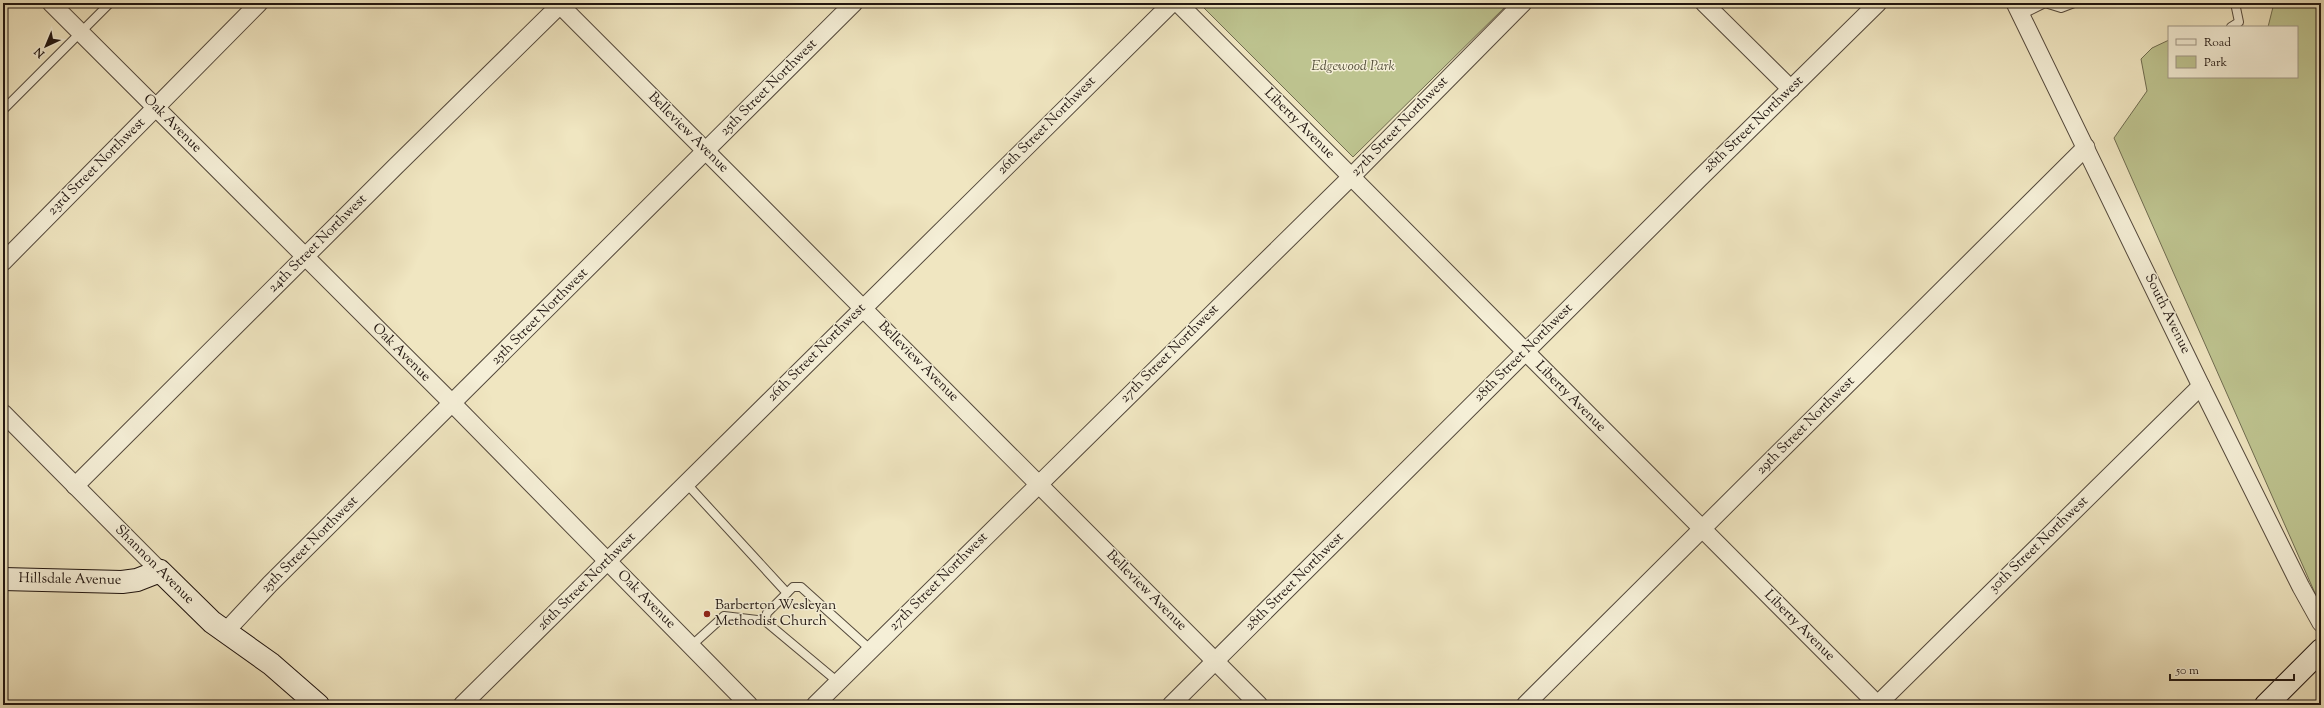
<svg xmlns="http://www.w3.org/2000/svg" width="2324" height="708" font-family="'Sorts Mill Goudy',serif">
<rect width="100%" height="100%" fill="#f0e6c1"/>
<filter id="stains"><feTurbulence type="fractalNoise" baseFrequency=".005" numOctaves="4"/><feColorMatrix values="0 0 0 0 .2 0 0 0 0 .09 0 0 0 0 .02 0 0 0 .5 -.17"/></filter>
<radialGradient id="worn" r=".72"><stop offset=".6" stop-color="#630" stop-opacity="0"/><stop offset="1" stop-color="#630" stop-opacity=".3"/></radialGradient>
<g fill="#bec490" stroke="#6f6c50">
<polygon points="1199,3 1509,3 1353,157"/>
<polygon points="2274,3 2321,3 2321,597 2318,600 2114,138 2147,91 2141,59 2152,48 2169,40 2169,77 2297,77 2297,27 2268,27"/>
</g>
<g fill="none" stroke-linecap="round" stroke-linejoin="round">
<g stroke="#54493c" stroke-width="10">
<g id="lane">
<polyline points="2045,3 2061,8 2074,3"/>
<polyline points="2021,15 2045,3"/>
<polyline points="2231,27 2239,22 2235,3"/>
<polyline points="3,110 110,3"/>
<polyline points="686,483 787,593"/>
<polyline points="691,646 724,616 765,621"/>
<polyline points="838,682 765,621 767,613 793,587 801,587 871,650"/>
</g>
</g>
<g stroke="#54493c" stroke-width="19">
<g id="street">
<polyline points="51,3 453,404 749,705"/>
<polyline points="558,3 1259,705"/>
<polyline points="1178,3 1878,705"/>
<polyline points="1704,3 1791,89"/>
<polyline points="2015,3 2201,386 2301,587 2321,623"/>
<polyline points="3,262 259,3"/>
<polyline points="3,413 160,571"/>
<polyline points="75,486 397,165 562,3"/>
<polyline points="226,631 270,584 854,3"/>
<polyline points="462,705 1172,3"/>
<polyline points="815,705 1352,176 1523,3"/>
<polyline points="1171,705 1700,178 1878,3"/>
<polyline points="1525,705 2086,147"/>
<polyline points="1877,705 2201,386"/>
</g>
</g>
<g stroke="#201510" stroke-width="24">
<g id="secondary">
<polyline points="3,579 122,582 137,580 160,571 212,622 271,664 318,705"/>
<polyline points="2266,705 2321,650"/>
</g>
</g>
<use href="#lane" stroke="#f5efd7" stroke-width="8"/>
<use href="#street" stroke="#f5efd7" stroke-width="17"/>
<use href="#secondary" stroke="#f5efd7" stroke-width="22"/>
</g>
<circle fill="#8f2418" stroke="#f5efd7" stroke-width="1.5" cx="707" cy="614" r="4"/>
<g text-anchor="middle" dominant-baseline="central" stroke-width="3" stroke-linejoin="round" paint-order="stroke">
<g font-size="14" font-style="italic" fill="#57523d" stroke="#f5efd7">
<text x="1353" y="67">Edgewood Park</text>
</g>
<g font-size="14" fill="#201510" stroke="#f5efd7">
<text transform="translate(769 88) rotate(-45)">25th Street Northwest</text>
<text transform="translate(172 124) rotate(45)">Oak Avenue</text>
<text transform="translate(1299 124) rotate(45)">Liberty Avenue</text>
<text transform="translate(1754 125) rotate(-44)">28th Street Northwest</text>
<text transform="translate(1047 126) rotate(-45)">26th Street Northwest</text>
<text transform="translate(1400 127) rotate(-46)">27th Street Northwest</text>
<text transform="translate(688 133) rotate(45)">Belleview Avenue</text>
<text transform="translate(97 167) rotate(-45)">23rd Street Northwest</text>
<text transform="translate(318 244) rotate(-45)">24th Street Northwest</text>
<text transform="translate(2167 314) rotate(64)">South Avenue</text>
<text transform="translate(540 317) rotate(-45)">25th Street Northwest</text>
<text transform="translate(401 353) rotate(45)">Oak Avenue</text>
<text transform="translate(817 353) rotate(-45)">26th Street Northwest</text>
<text transform="translate(1524 353) rotate(-45)">28th Street Northwest</text>
<text transform="translate(1170 354) rotate(-45)">27th Street Northwest</text>
<text transform="translate(918 362) rotate(45)">Belleview Avenue</text>
<text transform="translate(1570 397) rotate(45)">Liberty Avenue</text>
<text transform="translate(1806 426) rotate(-45)">29th Street Northwest</text>
<text transform="translate(310 545) rotate(-45)">25th Street Northwest</text>
<text transform="translate(2039 545) rotate(-44)">30th Street Northwest</text>
<text transform="translate(154 565) rotate(45)">Shannon Avenue</text>
<text transform="translate(70 580) rotate(1)">Hillsdale Avenue</text>
<text transform="translate(587 582) rotate(-45)">26th Street Northwest</text>
<text transform="translate(939 582) rotate(-45)">27th Street Northwest</text>
<text transform="translate(1295 582) rotate(-45)">28th Street Northwest</text>
<text transform="translate(1146 591) rotate(45)">Belleview Avenue</text>
<text transform="translate(646 600) rotate(45)">Oak Avenue</text>
<text transform="translate(1799 626) rotate(45)">Liberty Avenue</text>
</g>
<g font-size="14" fill="#201510" stroke="#f5efd7" text-anchor="start">
<text x="715" y="606">Barberton Wesleyan<tspan x="715" dy="16">Methodist Church</tspan></text>
</g>
</g>
<rect width="2324" height="708" fill="none" stroke="#f0e6c1" stroke-width="16"/>
<rect x="4" y="4" width="2316" height="700" fill="none" stroke="#201510" stroke-width="2"/>
<rect x="8" y="8" width="2308" height="692" fill="none" stroke="#201510"/>
<rect x="2168" y="26" width="130" height="52" fill="#f5efd7" stroke="#a09887"/>
<rect x="2176" y="39" width="20" height="6" fill="#f5efd7" stroke="#a09887"/>
<text x="2204" y="46" font-size="12" fill="#201510">Road</text>
<rect x="2176" y="56" width="20" height="12" fill="#bec490" stroke="#a09887"/>
<text x="2204" y="66" font-size="12" fill="#201510">Park</text>
<g transform="translate(46 46) rotate(224)" stroke="#f5efd7" stroke-width="3" paint-order="stroke">
<path d="M0-3L7 15L0 10L-7 15Z" fill="#201510"/>
<text y="-6" font-size="11" font-weight="bold" text-anchor="middle" fill="#201510">N</text>
</g>
<path d="M2170 674v6h124v-6" fill="none" stroke="#201510" stroke-width="2"/>
<text x="2176" y="674" font-size="12" fill="#201510" stroke="#f5efd7" stroke-width="3" paint-order="stroke">50 m</text>
<rect width="100%" height="100%" filter="url(#stains)"/>
<rect width="100%" height="100%" fill="url(#worn)"/>
</svg>
